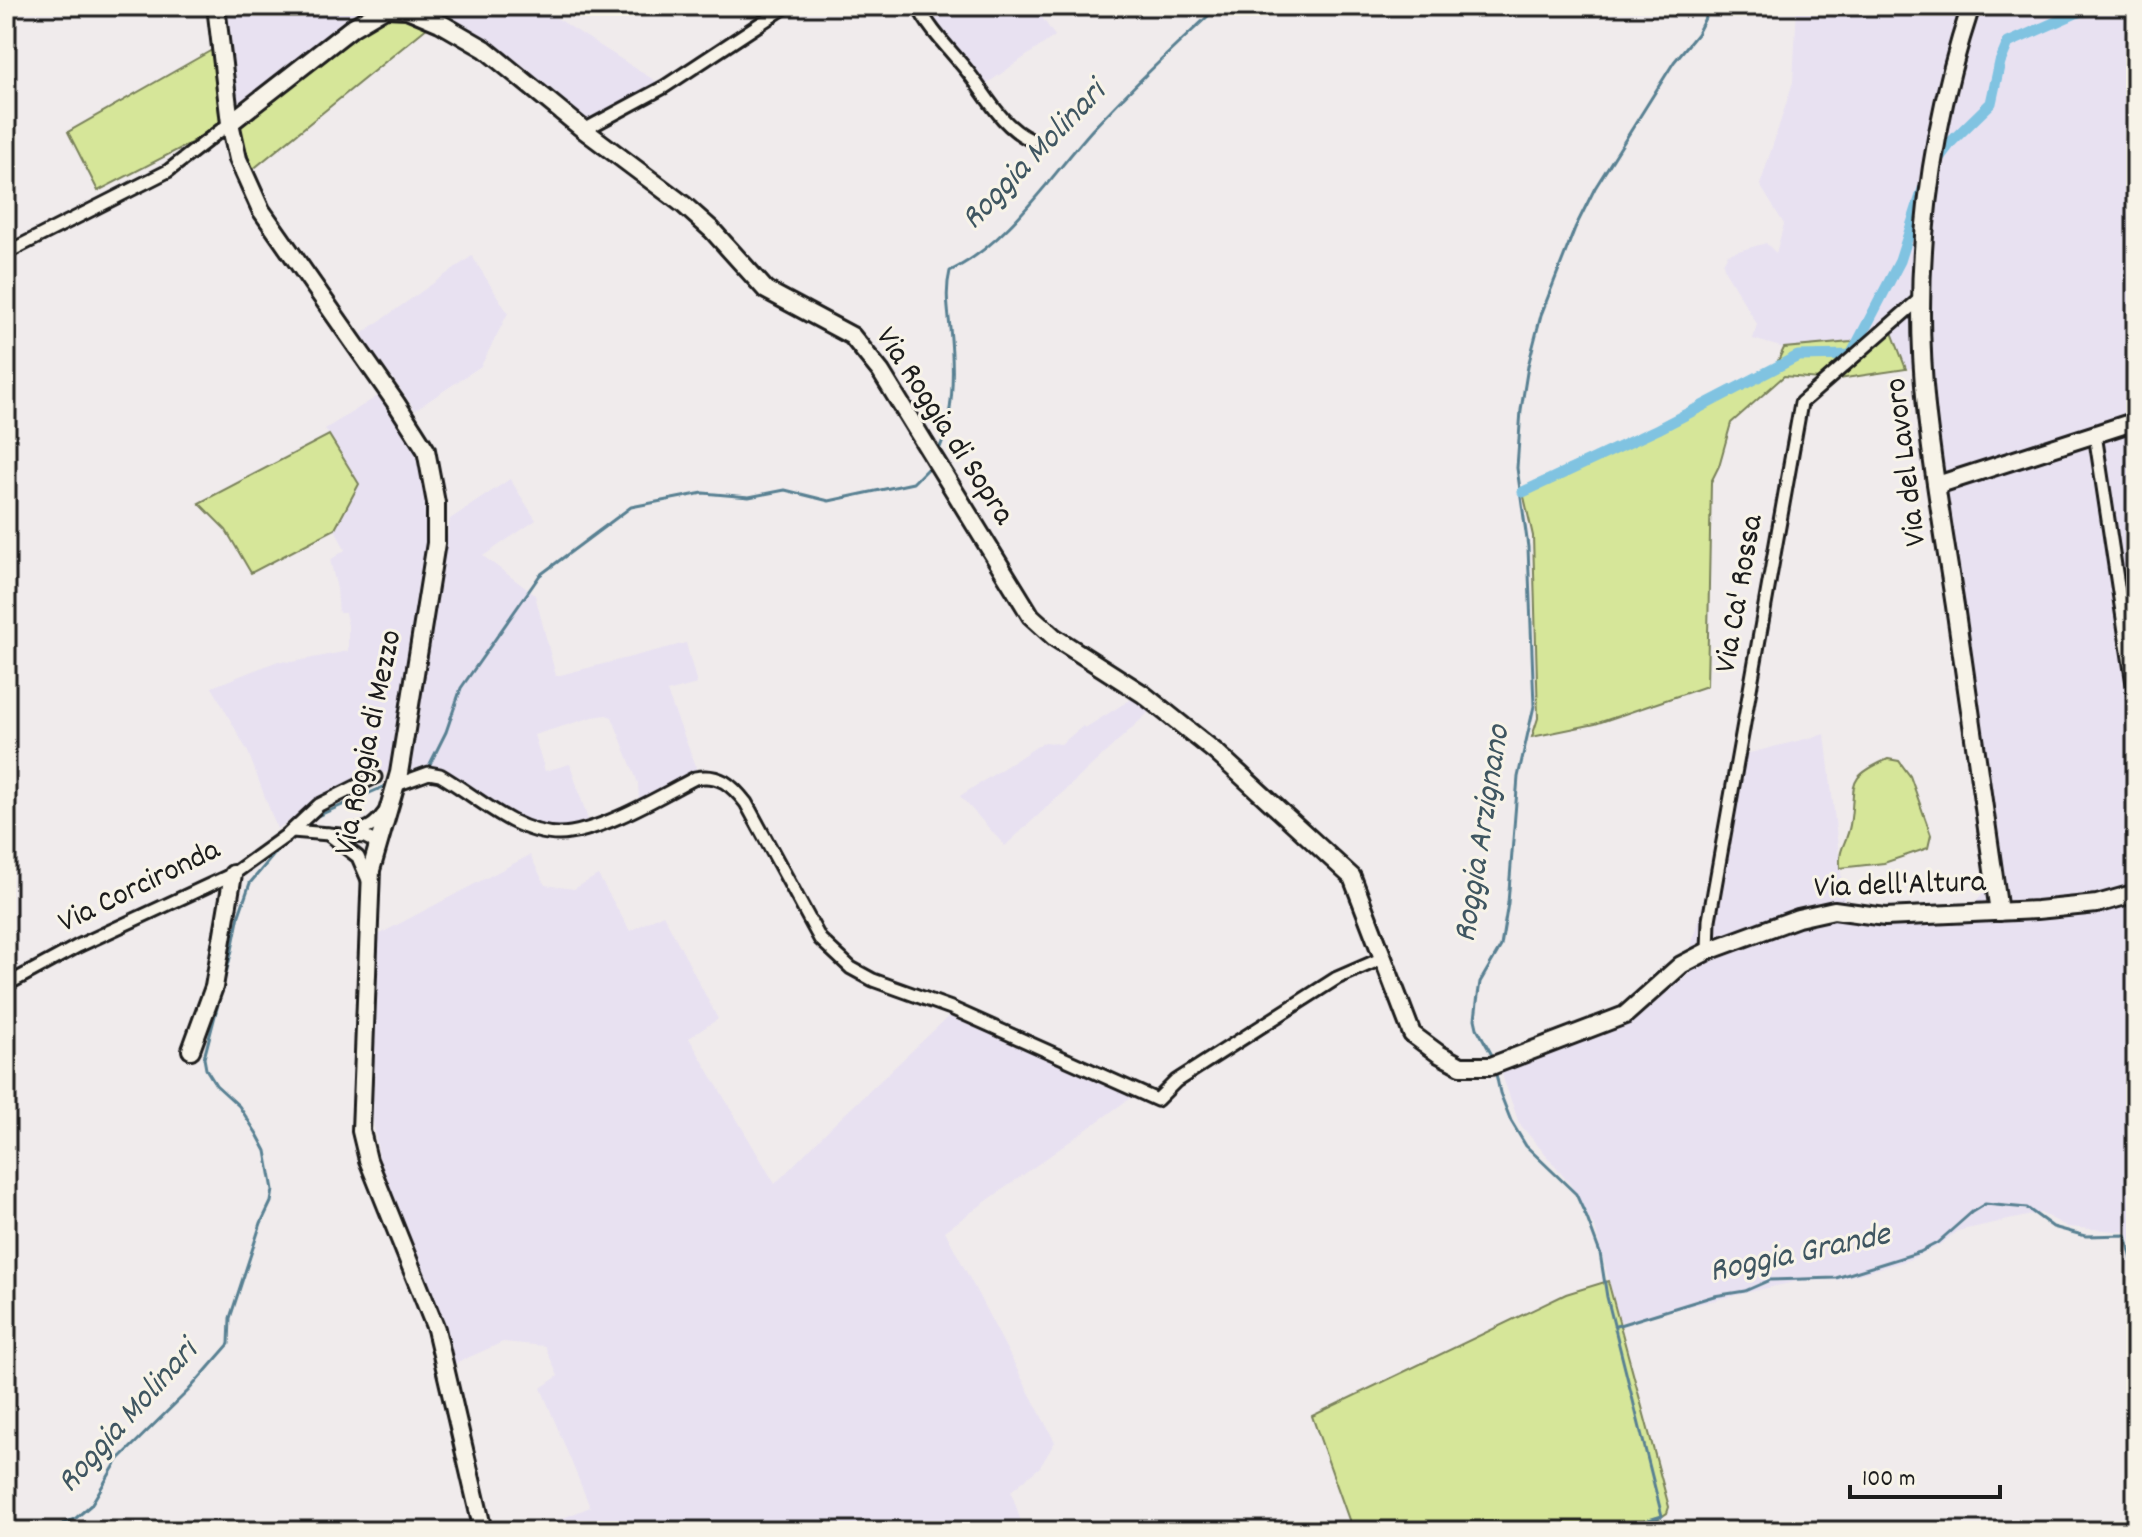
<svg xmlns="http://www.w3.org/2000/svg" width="2142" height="1537" font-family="Dekko,sans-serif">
<rect width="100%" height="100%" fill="#f0ebec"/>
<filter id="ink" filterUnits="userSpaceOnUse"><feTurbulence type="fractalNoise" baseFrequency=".0125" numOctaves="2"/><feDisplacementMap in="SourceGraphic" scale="16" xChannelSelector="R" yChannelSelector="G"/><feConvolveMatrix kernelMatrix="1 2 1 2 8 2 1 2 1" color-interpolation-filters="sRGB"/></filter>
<g filter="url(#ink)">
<g fill="#e8e1f1">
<polygon points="227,6 368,6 310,47 237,109"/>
<polygon points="420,6 538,6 657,82 591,123 500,50"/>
<polygon points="926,6 1034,6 1055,36 985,85 942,30"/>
<polygon points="1797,6 2136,6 2136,1255 2127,1232 2068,1227 2041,1213 1957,1231 1939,1245 1909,1260 1838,1280 1798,1281 1620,1322 1595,1228 1569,1183 1519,1123 1501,1072 1624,1027 1697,967 1790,931 1818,923 1843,908 1689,955 1742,755 1825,734 1845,907 1892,910 1971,906 1992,884 1927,423 1915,367 1906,369 1890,327 1851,342 1784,348 1753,339 1757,324 1725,271 1723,263 1728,254 1766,243 1776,253 1784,224 1760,185 1793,82"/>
<polygon points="472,256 508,313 481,366 415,410 361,334"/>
<polygon points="381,394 421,454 433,507 398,725 404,726 399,759 392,763 390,772 373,774 309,808 277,829 248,752 212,687 278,661 292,662 348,651 348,625 345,613 339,613 337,589 330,560 345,550 335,529 359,484 325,429"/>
<polygon points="510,479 536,520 483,556 535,595 556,676 686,643 697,684 667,692 698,772 639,800 638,783 612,717 606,715 593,717 534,735 545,771 570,764 589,823 571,828 541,827 520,819 432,767 408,772 450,519"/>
<polygon points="1133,698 1149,712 1005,846 960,796 1036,747 1045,742 1061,744 1083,726 1085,728"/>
<polygon points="530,855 545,885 574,889 598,875 630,931 663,914 718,1019 689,1038 775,1184 830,1128 950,1015 1133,1096 945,1231 1055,1442 1040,1467 1011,1491 1024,1531 532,1531 590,1507 541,1388 558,1376 545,1346 503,1342 454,1364 442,1322 380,1164 369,1096 374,937"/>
</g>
<g fill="#d6e699" stroke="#79815a" stroke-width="2">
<polygon points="387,14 406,16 428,27 252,170 239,126 320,59"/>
<polygon points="212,50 220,122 189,144 98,191 68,132"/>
<polygon points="1890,327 1906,369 1832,380 1784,376 1731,423 1719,466 1711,482 1707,686 1595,724 1532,737 1538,718 1533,536 1522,488 1605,455 1776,365 1784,348 1851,342"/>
<polygon points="329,435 359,484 335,529 251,573 226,530 199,503"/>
<path d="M 1888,759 L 1899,761 L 1910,776 L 1931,835 L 1928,848 L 1884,863 L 1840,868 C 1838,848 1847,843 1850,825 C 1857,784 1843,779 1888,759 Z"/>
<polygon points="1608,1281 1669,1507 1667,1513 1640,1531 1353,1531 1312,1416 1566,1294"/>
</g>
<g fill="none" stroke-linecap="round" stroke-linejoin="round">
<g stroke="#588092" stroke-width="3">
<path d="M 938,452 C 955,416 954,367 950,328 C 948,308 945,291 950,271 C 1007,244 1050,177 1092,130 C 1132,87 1175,46 1219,6"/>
<polyline points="427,770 446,732 461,688 540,575 631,507 703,493 749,497 785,490 829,501 913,483 930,466"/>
<polyline points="304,826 313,818 390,784"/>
<polyline points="1493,1057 1477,1028 1475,1019 1477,1002 1480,982 1501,946 1508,903 1518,777 1534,706 1528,547 1517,468 1521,410 1528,366 1541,315 1575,228 1595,188 1674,62 1697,34 1711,6"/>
<polyline points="1495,1069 1500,1093 1511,1121 1526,1146 1576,1194 1587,1218 1600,1253 1607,1297 1662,1516 1612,1531"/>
<polyline points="1616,1326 1714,1296 1745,1291 1770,1280 1836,1278 1920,1252 1937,1243 1972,1212 1985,1204 2027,1208 2053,1227 2086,1236 2126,1235 2136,1276"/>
<polyline points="47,1531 76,1518 91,1505 118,1460 188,1391 229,1344 230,1318 261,1223 271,1202 273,1190 266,1151 257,1134 239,1106 216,1085 206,1069 204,1058 232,950 239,915 250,883 283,844"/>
</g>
<g stroke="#80c3e1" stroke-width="11">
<polyline points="1936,162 1952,141 1991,103 2000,62 2008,43 2092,6"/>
<polyline points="1523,492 1658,429 1798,356 1851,355 1900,261 1923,189"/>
</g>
<g stroke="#1c1c1c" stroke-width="17">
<g id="street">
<path d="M 918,6 C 931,33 954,53 971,76 C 989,100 1003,127 1031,140"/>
<polyline points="584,130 664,87 787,6"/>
<polyline points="6,253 168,171 230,123"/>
<polyline points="2095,434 2136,704"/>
<path d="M 396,785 L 429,773 L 440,775 C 464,789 487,808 512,821 C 526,828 543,834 559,834 C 597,834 661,796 695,778 C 719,773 732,785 746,803 L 820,939 L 851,968 L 873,980 L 951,1008 L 1157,1100 L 1176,1081 L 1337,978 L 1383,958"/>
<polyline points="292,831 365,837 371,840 378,848"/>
<path d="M 352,831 C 368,830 374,826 384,813"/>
<polyline points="328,834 358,857 368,880"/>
<polyline points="1708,951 1709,920 1801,403 1921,298"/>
<polyline points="6,985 78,946 233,874 287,835 319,805 375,777"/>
</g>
</g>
<g stroke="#1c1c1c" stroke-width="22">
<g id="secondary">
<polyline points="216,6 230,123 238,159 261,210 396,403 426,450 436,503 436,543 399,773 371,870 361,1131 368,1160 436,1329 483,1531"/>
<path d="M 1971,6 C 1928,136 1912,271 1926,407 C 1933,474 1945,540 1955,606 C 1970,708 1985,810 1999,912"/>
<polyline points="230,123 353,27 385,8 407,9 440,23 485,49 584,130 684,205 712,230 766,290 852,336 881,372 1031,616 1054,637 1143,694 1217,753 1352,877 1412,1034 1439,1054 1461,1066 1491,1066 1625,1015 1681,965 1708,951 1798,918 1834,910 1885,917 2037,910 2097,904 2136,893"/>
<polyline points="1937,485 2136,421"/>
<polyline points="191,1050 214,987 233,874"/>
</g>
</g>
<use href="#street" stroke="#f7f3e8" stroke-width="11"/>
<use href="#secondary" stroke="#f7f3e8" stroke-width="16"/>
</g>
</g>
<g text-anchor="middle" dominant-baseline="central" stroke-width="6" stroke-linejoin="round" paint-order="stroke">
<g font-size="32" fill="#1c1c1c" stroke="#f7f3e8">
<text transform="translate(943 427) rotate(57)">Via Roggia di Sopra</text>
<text transform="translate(1908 462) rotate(-97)">Via del Lavoro</text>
<text transform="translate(1741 594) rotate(-80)">Via Ca' Rossa</text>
<text transform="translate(370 743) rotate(-78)">Via Roggia di Mezzo</text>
<text transform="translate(1900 887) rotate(-2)">Via dell'Altura</text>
<text transform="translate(140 888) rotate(-26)">Via Corcironda</text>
</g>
<g font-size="34" font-style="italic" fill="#3f5661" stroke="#f7f3e8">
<text transform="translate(1035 157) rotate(-46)">Roggia Molinari</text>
<text transform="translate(1484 834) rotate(-81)">Roggia Arzignano</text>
<text transform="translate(1800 1255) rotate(-12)">Roggia Grande</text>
<text transform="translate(129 1418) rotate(-48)">Roggia Molinari</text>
</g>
</g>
<rect width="2142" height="1537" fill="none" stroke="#f7f3e8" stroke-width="32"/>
<rect x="16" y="16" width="2110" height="1505" fill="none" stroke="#1c1c1c" stroke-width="3" filter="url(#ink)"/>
<path d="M1850 1485v12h150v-12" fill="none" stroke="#1c1c1c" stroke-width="4"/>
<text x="1862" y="1485" font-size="24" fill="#1c1c1c" stroke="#f7f3e8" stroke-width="6" paint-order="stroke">100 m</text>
</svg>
